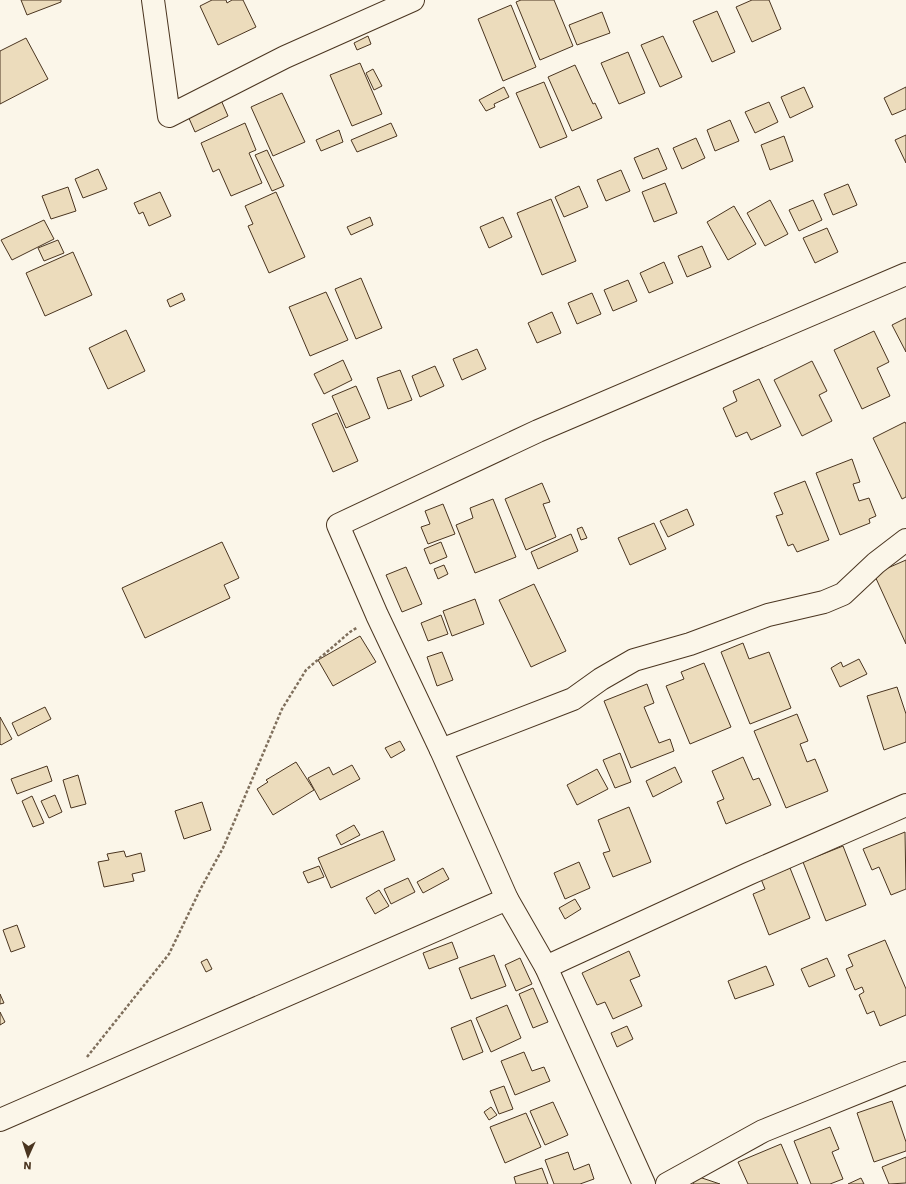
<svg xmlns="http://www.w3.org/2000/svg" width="906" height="1184" font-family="'Work Sans',sans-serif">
<rect width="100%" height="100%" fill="#fbf6e9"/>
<g fill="#ecdcbc" stroke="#4a3520">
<polygon points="21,0 61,0 61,2 27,15"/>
<polygon points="212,0 226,0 227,3 232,0 243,0 256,27 218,45 200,6"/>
<polygon points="521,0 554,0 573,46 540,60 516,2"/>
<polygon points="752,0 769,0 781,29 752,42 736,7"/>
<polygon points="511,5 536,67 503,81 478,19"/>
<polygon points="717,11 735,52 712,62 693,21"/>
<polygon points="602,12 610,33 577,45 569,25"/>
<polygon points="368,36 371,44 357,50 354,43"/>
<polygon points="663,36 682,77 660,87 641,45"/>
<polygon points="26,38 48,79 0,104 0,51"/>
<polygon points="628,52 645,93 619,104 601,63"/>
<polygon points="360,63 382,114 352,126 330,75"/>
<polygon points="575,65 593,104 595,103 602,118 572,131 548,77"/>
<polygon points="373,69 382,86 374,90 366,73"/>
<polygon points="544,82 567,137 540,148 516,93"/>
<polygon points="504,87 509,97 494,104 495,107 486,111 479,100"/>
<polygon points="804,87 813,107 790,118 781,97"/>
<polygon points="906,87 906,109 892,115 884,98"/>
<polygon points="282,93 305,142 273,156 251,107"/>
<polygon points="221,100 228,116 195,132 188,116"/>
<polygon points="769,102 778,122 755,133 745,112"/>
<polygon points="730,120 739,141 715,151 707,130"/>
<polygon points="245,123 256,150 249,153 262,183 231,196 219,169 213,172 201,143"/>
<polygon points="391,123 397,136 357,152 351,140"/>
<polygon points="339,130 343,142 321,151 316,140"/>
<polygon points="906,135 906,163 895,140"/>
<polygon points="784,136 793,161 770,170 761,145"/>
<polygon points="696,138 705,158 682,169 673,148"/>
<polygon points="658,148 667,169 643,179 634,158"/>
<polygon points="267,150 284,186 272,191 255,155"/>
<polygon points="98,169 107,189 83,198 75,179"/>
<polygon points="621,170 630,191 606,201 597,180"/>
<polygon points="665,183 677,213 654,222 642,192"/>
<polygon points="848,184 857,205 833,215 824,194"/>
<polygon points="579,186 588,207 564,217 555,197"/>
<polygon points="68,187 76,211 51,219 42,196"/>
<polygon points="160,192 171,216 149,226 143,212 139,214 134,203"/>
<polygon points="276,192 305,257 269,273 248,226 253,224 245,206"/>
<polygon points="551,199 576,261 542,275 517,213"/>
<polygon points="770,200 788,234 765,246 747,213"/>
<polygon points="813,200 822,220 799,231 789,210"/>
<polygon points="734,206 756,244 728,260 707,222"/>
<polygon points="370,217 373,225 351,235 347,227"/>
<polygon points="503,217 512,237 489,248 480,227"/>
<polygon points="44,220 54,239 12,260 1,240"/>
<polygon points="827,228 838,252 815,263 803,238"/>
<polygon points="58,240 64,253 44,261 38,248"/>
<polygon points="702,246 711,267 687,277 678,256"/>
<polygon points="73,252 92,295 45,316 26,273"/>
<polygon points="664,262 673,283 649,293 640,273"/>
<polygon points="361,278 382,328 356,339 335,289"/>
<polygon points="628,280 637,301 613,311 604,290"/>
<polygon points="326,292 348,340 310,356 289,307"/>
<polygon points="182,293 185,300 170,307 167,300"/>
<polygon points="592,293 601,314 577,324 568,303"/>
<polygon points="552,312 561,333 537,343 528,323"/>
<polygon points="906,318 906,352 892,325"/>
<polygon points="126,330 145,371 108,389 89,348"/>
<polygon points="874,331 889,362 877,368 890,396 862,409 834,350"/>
<polygon points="477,349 486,369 462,380 453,359"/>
<polygon points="343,360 352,380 324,394 314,374"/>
<polygon points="812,361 827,391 819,395 832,421 802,436 774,380"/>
<polygon points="435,366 444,386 420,397 412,376"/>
<polygon points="400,370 412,400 388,409 377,378"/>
<polygon points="759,379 781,426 751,440 747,432 736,437 723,408 737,401 733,391"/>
<polygon points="356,386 370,418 346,428 332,396"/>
<polygon points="337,413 358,461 333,472 312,424"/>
<polygon points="905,422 906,424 906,497 902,499 873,438"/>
<polygon points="852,459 860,482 853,484 859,501 869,498 876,516 869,519 870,523 840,535 816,473"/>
<polygon points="805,481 829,540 797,552 793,544 788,546 776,516 783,514 774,493"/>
<polygon points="542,483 550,502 543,504 556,537 526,550 505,499"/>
<polygon points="493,499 516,557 475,573 456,525 473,518 470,508"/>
<polygon points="443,504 455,534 428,544 421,527 430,524 425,511"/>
<polygon points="687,509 694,525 668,537 660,521"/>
<polygon points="654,523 666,549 630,565 618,538"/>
<polygon points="582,527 587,538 581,540 577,529"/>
<polygon points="571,534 578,551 538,569 531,552"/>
<polygon points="222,542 239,578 224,585 230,598 145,638 122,588"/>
<polygon points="441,542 447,557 430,564 424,549"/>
<polygon points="906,560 906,644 874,574"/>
<polygon points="444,565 448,574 438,579 434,569"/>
<polygon points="406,567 422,604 402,612 386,575"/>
<polygon points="534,584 566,651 531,667 499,600"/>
<polygon points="475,599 484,624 452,636 443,611"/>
<polygon points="441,615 448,634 428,641 421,623"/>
<polygon points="360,636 376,662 333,686 318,660"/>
<polygon points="743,643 749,659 769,652 791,708 750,724 721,652"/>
<polygon points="442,652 453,680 437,686 427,657"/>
<polygon points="859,659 867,674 840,687 831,668 841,662 843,667"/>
<polygon points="704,663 731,727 690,744 666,686 684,679 681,672"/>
<polygon points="647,684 654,703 644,707 659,743 670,739 674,751 631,768 604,701"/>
<polygon points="897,687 906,714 906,742 884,750 867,696"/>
<polygon points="45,707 51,719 18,736 12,723"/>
<polygon points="797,714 808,741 800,744 807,762 815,759 828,791 786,808 754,731"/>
<polygon points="0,717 12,739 1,745 0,744"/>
<polygon points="400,741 405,750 391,758 385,748"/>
<polygon points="620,753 631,782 615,788 603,760"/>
<polygon points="743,757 753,780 759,778 771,805 726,824 717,802 724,799 712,771"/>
<polygon points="296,762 314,790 273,815 257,789 268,782 266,780"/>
<polygon points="352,765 360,779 320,800 308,778 329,767 333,775"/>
<polygon points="47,766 52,781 17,794 11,779"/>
<polygon points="675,767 682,782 653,797 646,781"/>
<polygon points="597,769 608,789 577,805 567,785"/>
<polygon points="78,775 86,804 71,808 63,780"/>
<polygon points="55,795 62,812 49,818 41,801"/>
<polygon points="32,796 44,823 33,827 22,801"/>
<polygon points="202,802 211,830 184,839 175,811"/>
<polygon points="629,807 651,862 613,877 603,853 610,851 598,820"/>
<polygon points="354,825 360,835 341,845 336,835"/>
<polygon points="383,831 395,860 331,888 318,858"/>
<polygon points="905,832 906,889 891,895 879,867 872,870 863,849"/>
<polygon points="843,846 866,905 826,921 803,862"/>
<polygon points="124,851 126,857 141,853 145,871 132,874 134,881 104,887 98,862 109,860 107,854"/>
<polygon points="579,862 590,888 565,899 554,873"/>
<polygon points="319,866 324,877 308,883 303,872"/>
<polygon points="443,868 449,879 423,893 417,882"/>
<polygon points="790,868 810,918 769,935 753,894 765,889 761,879"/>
<polygon points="408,878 415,892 391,904 384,889"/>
<polygon points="379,890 389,906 375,914 366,898"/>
<polygon points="575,899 581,909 565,919 559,908"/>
<polygon points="17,925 25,947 11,952 3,930"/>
<polygon points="885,940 906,989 906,1015 880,1026 874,1011 867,1014 859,995 864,992 862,987 855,990 846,969 853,966 848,955"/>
<polygon points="452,942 458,958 429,969 423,953"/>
<polygon points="629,951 640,976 630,980 642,1006 613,1019 605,1002 597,1005 582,973"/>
<polygon points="494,955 506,986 471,999 459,968"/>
<polygon points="520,958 532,984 516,991 505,965"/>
<polygon points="827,958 835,976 809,987 801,969"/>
<polygon points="207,959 212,969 206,972 201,962"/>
<polygon points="766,966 774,985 735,999 728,981"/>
<polygon points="533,988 548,1022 533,1028 519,994"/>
<polygon points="0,994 4,1003 0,1004"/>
<polygon points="507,1005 521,1038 491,1052 476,1018"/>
<polygon points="0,1012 5,1022 0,1025"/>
<polygon points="471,1020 483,1052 463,1060 451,1028"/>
<polygon points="627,1026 633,1039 617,1047 611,1033"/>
<polygon points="524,1052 532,1071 544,1067 550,1081 515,1095 501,1061"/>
<polygon points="504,1086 513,1109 499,1114 490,1091"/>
<polygon points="892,1101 906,1142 906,1151 874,1162 857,1113"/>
<polygon points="553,1102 568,1135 545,1145 530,1111"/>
<polygon points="491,1107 497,1115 489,1120 484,1112"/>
<polygon points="526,1113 541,1147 505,1163 490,1127"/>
<polygon points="830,1127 839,1149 832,1152 843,1179 830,1184 811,1184 794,1141"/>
<polygon points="781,1144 798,1184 748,1184 738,1162"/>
<polygon points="568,1152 574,1170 589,1164 594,1179 580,1184 554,1184 545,1160"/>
<polygon points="906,1157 906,1183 889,1184 882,1167"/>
<polygon points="542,1168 548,1184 516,1184 514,1177"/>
<polygon points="696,1176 720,1184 693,1184"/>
<polygon points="861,1178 864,1184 848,1184"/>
</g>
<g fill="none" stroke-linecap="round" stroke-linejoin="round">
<g stroke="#4a3520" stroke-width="24">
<g id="minor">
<polyline points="153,0 169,116 285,57 413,0"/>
<polyline points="441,750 573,699 601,679 634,660 690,644 768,615 824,602 843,594 876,563 906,540"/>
<polyline points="507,899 546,967 644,1184"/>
<polyline points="546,967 748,874 906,805"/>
<polyline points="0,1120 507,899 441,750 377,615 338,525 538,431 906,274"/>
<polyline points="667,1184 763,1131 906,1073"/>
</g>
</g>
<polyline stroke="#7f6f5c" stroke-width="2.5" stroke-dasharray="3 2" stroke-linecap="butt" points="87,1057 169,954 201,888 223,848 282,709 306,670 350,632 358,627"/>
<use href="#minor" stroke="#fbf6e9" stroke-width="22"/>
</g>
<g transform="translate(28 1156) rotate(183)" stroke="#fbf6e9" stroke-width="3" paint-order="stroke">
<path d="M0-3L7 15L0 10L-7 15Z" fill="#4a3520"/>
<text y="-6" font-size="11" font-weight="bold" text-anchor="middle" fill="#4a3520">N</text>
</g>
</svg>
